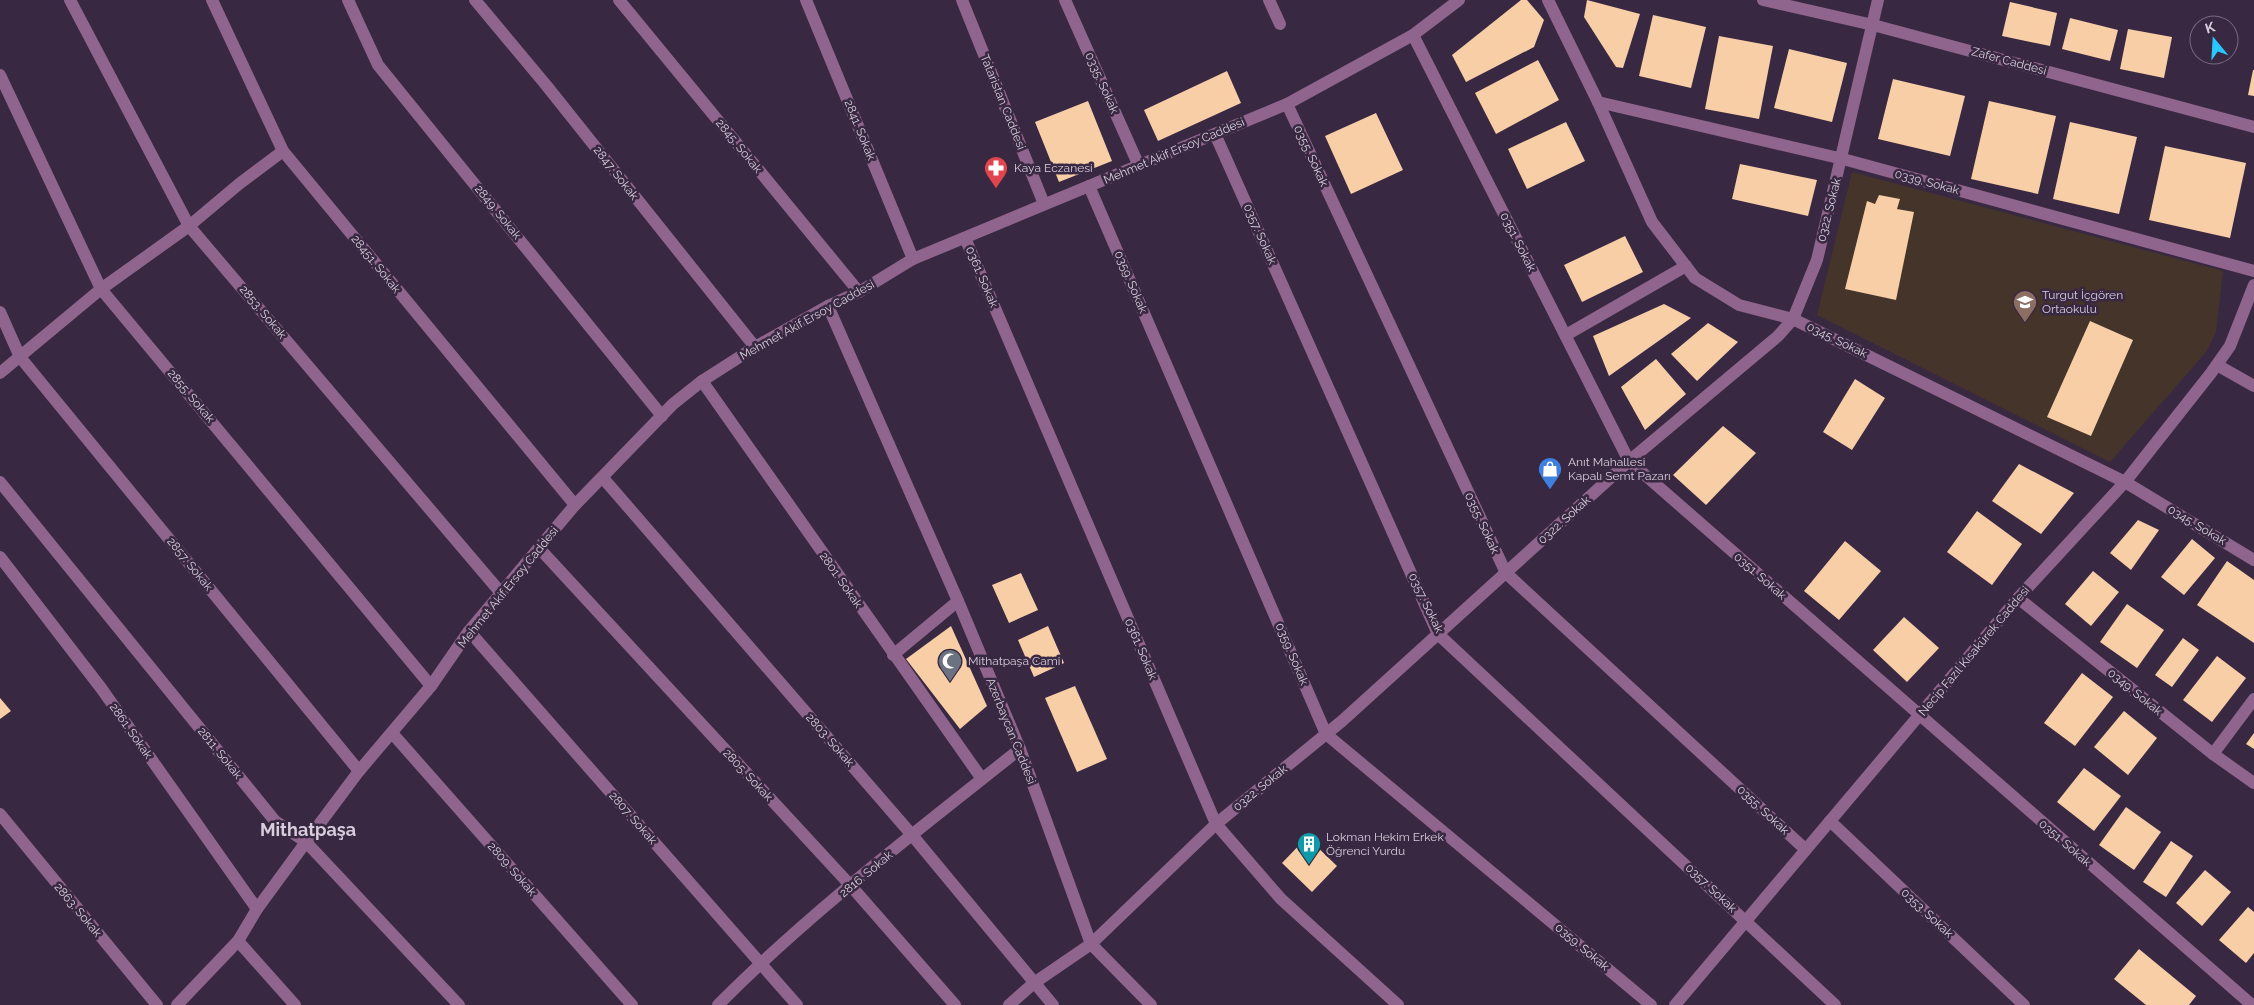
<svg xmlns="http://www.w3.org/2000/svg" width="2254" height="1005" font-family="Raleway,sans-serif">
<rect width="100%" height="100%" fill="#392842"/>
<polygon fill="#45342a" points="1852,172 2223,271 2216,332 2206,352 2110,462 1817,315"/>
<g fill="#f8cea7">
<polygon points="1521,0 1527,0 1544,20 1534,47 1466,82 1452,55"/>
<polygon points="1587,0 1640,14 1623,68 1616,67 1584,17"/>
<polygon points="2010,2 2057,13 2050,46 2002,36"/>
<polygon points="1653,15 1706,27 1691,88 1639,76"/>
<polygon points="2070,18 2118,30 2110,61 2062,49"/>
<polygon points="2128,29 2172,37 2164,78 2120,69"/>
<polygon points="1719,36 1773,46 1759,119 1705,109"/>
<polygon points="1789,49 1847,63 1832,122 1774,108"/>
<polygon points="1538,60 1559,100 1496,134 1475,93"/>
<polygon points="2253,70 2254,70 2254,96 2248,95"/>
<polygon points="1227,71 1241,103 1158,141 1144,110"/>
<polygon points="1893,79 1965,96 1950,156 1878,139"/>
<polygon points="1088,101 1112,161 1059,182 1035,122"/>
<polygon points="1989,101 2056,116 2038,194 1971,179"/>
<polygon points="1376,113 1403,170 1351,194 1325,136"/>
<polygon points="1566,122 1585,161 1527,189 1508,149"/>
<polygon points="2070,122 2137,137 2119,214 2053,199"/>
<polygon points="2165,146 2246,163 2230,238 2149,220"/>
<polygon points="1740,164 1817,180 1808,216 1732,199"/>
<polygon points="1879,195 1900,199 1897,209 1914,212 1896,300 1845,289 1867,201 1875,204"/>
<polygon points="1625,236 1643,272 1582,302 1564,265"/>
<polygon points="1664,304 1691,318 1609,376 1593,336"/>
<polygon points="2090,321 2133,340 2091,436 2047,417"/>
<polygon points="1708,323 1738,342 1697,381 1671,354"/>
<polygon points="1656,359 1686,394 1645,430 1621,387"/>
<polygon points="1855,379 1885,398 1852,450 1823,432"/>
<polygon points="1723,426 1756,453 1706,505 1673,475"/>
<polygon points="2019,464 2074,493 2041,534 1992,501"/>
<polygon points="1977,511 2022,544 1992,585 1947,552"/>
<polygon points="2138,520 2159,530 2131,570 2110,553"/>
<polygon points="2192,539 2215,558 2184,595 2161,577"/>
<polygon points="1845,541 1881,571 1839,620 1804,591"/>
<polygon points="2227,561 2254,580 2254,643 2197,605"/>
<polygon points="2093,571 2119,592 2091,626 2065,604"/>
<polygon points="1021,573 1038,610 1009,623 992,585"/>
<polygon points="2127,604 2164,630 2137,668 2100,642"/>
<polygon points="1904,617 1939,648 1907,682 1873,650"/>
<polygon points="951,626 987,706 960,729 906,659"/>
<polygon points="1048,626 1064,663 1034,677 1018,640"/>
<polygon points="2183,638 2199,650 2172,687 2155,675"/>
<polygon points="2217,656 2246,678 2212,722 2183,700"/>
<polygon points="2082,673 2113,697 2075,746 2044,723"/>
<polygon points="1075,686 1107,759 1077,772 1045,698"/>
<polygon points="0,698 11,711 0,719"/>
<polygon points="2124,711 2157,738 2128,775 2094,747"/>
<polygon points="2254,733 2254,749 2246,744"/>
<polygon points="2084,768 2121,796 2094,831 2057,802"/>
<polygon points="2126,807 2161,832 2134,870 2099,845"/>
<polygon points="1307,837 1337,866 1312,892 1282,863"/>
<polygon points="2171,841 2193,856 2166,897 2143,882"/>
<polygon points="2205,870 2231,892 2202,926 2176,903"/>
<polygon points="2248,907 2254,912 2254,953 2246,963 2219,940"/>
<polygon points="2139,949 2196,996 2189,1005 2146,1005 2114,979"/>
</g>
<g fill="none" stroke-linecap="round" stroke-linejoin="round">
<g stroke="#8f658d" stroke-width="12">
<polyline points="70,0 189,226 501,593"/>
<polyline points="212,0 283,151 575,505"/>
<polyline points="348,0 378,65 662,416"/>
<polyline points="475,0 546,85 755,347"/>
<polyline points="619,0 859,292"/>
<polyline points="806,0 913,259"/>
<polyline points="962,0 1044,204"/>
<polyline points="1065,0 1139,166"/>
<polyline points="1269,0 1280,24"/>
<polyline points="1548,0 1598,102 1652,222 1695,278 1739,305 1793,319 2125,482 2254,560"/>
<polyline points="1763,0 1873,25 2254,127"/>
<polyline points="1413,35 1629,461 2252,1005"/>
<polyline points="0,75 101,289 431,686"/>
<polyline points="1598,102 1843,159 2254,271"/>
<polyline points="1287,104 1506,573 1805,849"/>
<polyline points="1215,134 1438,634 1835,1005"/>
<polyline points="1089,186 1326,734 1651,1005"/>
<polyline points="965,238 1216,824 1281,899 1398,1005"/>
<polyline points="828,306 958,601 1020,749 1091,944 1151,1005"/>
<polyline points="0,312 20,357 359,771"/>
<polyline points="1566,335 1686,266"/>
<polyline points="2217,365 2254,386"/>
<polyline points="0,373 101,289 189,226 239,184 283,151"/>
<polyline points="702,381 982,779"/>
<polyline points="603,478 912,835 1053,1005"/>
<polyline points="0,482 275,821 306,842 459,1005"/>
<polyline points="539,548 851,886 955,1005"/>
<polyline points="0,557 101,688 257,909"/>
<polyline points="2018,598 2213,754 2254,783"/>
<polyline points="469,631 797,1005"/>
<polyline points="893,655 958,601"/>
<polyline points="392,733 632,1005"/>
<polyline points="2213,754 2254,699"/>
<polyline points="0,814 157,1005"/>
<polyline points="1830,821 2024,1005"/>
<polyline points="238,941 295,1005"/>
<polyline points="177,1005 238,941 257,909 306,842 359,771 431,686 469,631 575,505 673,404 702,381 755,347 828,306 859,292 913,259 1287,104 1413,35 1459,0"/>
<path d="M 718,1005 C 810,912 917,831 1020,749"/>
<polyline points="1009,1005 1034,983 1091,944 1216,824 1342,721 1629,461 1778,336 1793,319 1817,260 1878,0"/>
<polyline points="1675,1005 2018,598 2125,482 2211,373 2230,346 2254,285"/>
</g>
</g>
<defs>
<g id="pharmacy-pin" transform="scale(1.25)"><path d="M0 17L-7.5 6A9.5 9.5 0 1 1 7.5 6Z" fill="#e0444e" stroke="#392842"/><path d="M-2-6h4v4h4v4h-4v4h-4v-4h-4v-4h4Z" fill="#fff"/></g>
<g id="school-pin" transform="scale(1.25)"><path d="M0 17L-7.5 6A9.5 9.5 0 1 1 7.5 6Z" fill="#8d6e63" stroke="#392842"/><path d="M0-5L7-2L0 1L-7-2ZM-4 1L0 2.5L4 1V4Q0 6-4 4Z" fill="#fff"/></g>
<g id="shop-pin" transform="scale(1.25)"><path d="M0 17L-7.5 6A9.5 9.5 0 1 1 7.5 6Z" fill="#3f7fe0" stroke="#392842"/><path d="M-5-2.5h2.3a2.7 3.5 0 0 1 5.4 0H5L5.5 6h-11ZM-1.5-2.5h3a1.5 2.3 0 0 0-3 0Z" fill="#fff"/></g>
<g id="mosque-pin" transform="scale(1.25)"><path d="M0 17L-7.5 6A9.5 9.5 0 1 1 7.5 6Z" fill="#6b7280" stroke="#392842"/><path d="M3.5-4.9A6 6 0 1 0 3.5 4.9A5 5 0 1 1 3.5-4.9Z" fill="#fff"/></g>
<g id="building-pin" transform="scale(1.25)"><path d="M0 17L-7.5 6A9.5 9.5 0 1 1 7.5 6Z" fill="#0f9aa8" stroke="#392842"/><path d="M-4-6H4V6H1V3H-1V6H-4ZM-2.5-4.3h1.7v1.8h-1.7ZM.8-4.3h1.7v1.8H.8ZM-2.5-1h1.7V.8h-1.7ZM.8-1h1.7V.8H.8Z" fill="#fff"/></g>
</defs>
<g fill-rule="evenodd">
<use href="#pharmacy-pin" x="996" y="168"/>
<use href="#school-pin" x="2025" y="302"/>
<use href="#shop-pin" x="1550" y="469"/>
<use href="#mosque-pin" x="950" y="661"/>
<use href="#building-pin" x="1309" y="844"/>
</g>
<g text-anchor="middle" dominant-baseline="central" stroke-width="5" stroke-linejoin="round" paint-order="stroke">
<g font-size="12" fill="#d7cddd" stroke="#392842">
<text transform="translate(2009 61) rotate(15)">Zafer Caddesi</text>
<text transform="translate(1102 83) rotate(66)">0335. Sokak</text>
<text transform="translate(1003 102) rotate(68)">Tataristan Caddesi</text>
<text transform="translate(860 130) rotate(68)">2841. Sokak</text>
<text transform="translate(739 146) rotate(51)">2845. Sokak</text>
<text transform="translate(1174 151) rotate(-23)">Mehmet Akif Ersoy Caddesi</text>
<text transform="translate(1311 156) rotate(65)">0355. Sokak</text>
<text transform="translate(616 173) rotate(52)">2847. Sokak</text>
<text transform="translate(1927 182) rotate(15)">0339. Sokak</text>
<text transform="translate(1829 210) rotate(-76)">0322. Sokak</text>
<text transform="translate(498 212) rotate(51)">2849. Sokak</text>
<text transform="translate(1260 234) rotate(66)">0357. Sokak</text>
<text transform="translate(1518 242) rotate(63)">0351. Sokak</text>
<text transform="translate(376 264) rotate(51)">28451. Sokak</text>
<text transform="translate(982 277) rotate(67)">0361. Sokak</text>
<text transform="translate(1131 282) rotate(67)">0359. Sokak</text>
<text transform="translate(263 312) rotate(50)">2853. Sokak</text>
<text transform="translate(807 320) rotate(-29)">Mehmet Akif Ersoy Caddesi</text>
<text transform="translate(1837 340) rotate(26)">0345. Sokak</text>
<text transform="translate(191 396) rotate(50)">2855. Sokak</text>
<text transform="translate(1564 520) rotate(-42)">0322. Sokak</text>
<text transform="translate(1482 523) rotate(65)">0355. Sokak</text>
<text transform="translate(2197 525) rotate(31)">0345. Sokak</text>
<text transform="translate(190 564) rotate(51)">2857. Sokak</text>
<text transform="translate(1760 576) rotate(41)">0351. Sokak</text>
<text transform="translate(841 580) rotate(55)">2801. Sokak</text>
<text transform="translate(508 587) rotate(-51)">Mehmet Akif Ersoy Caddesi</text>
<text transform="translate(1426 603) rotate(64)">0357. Sokak</text>
<text transform="translate(1141 649) rotate(67)">0361. Sokak</text>
<text transform="translate(1974 651) rotate(-50)">Necip Fazıl Kısakürek Caddesi</text>
<text transform="translate(1292 654) rotate(67)">0359. Sokak</text>
<text transform="translate(2135 692) rotate(39)">0349. Sokak</text>
<text transform="translate(131 731) rotate(55)">2861. Sokak</text>
<text transform="translate(1011 731) rotate(68)">Azerbaycan Caddesi</text>
<text transform="translate(830 740) rotate(49)">2803. Sokak</text>
<text transform="translate(220 753) rotate(51)">2811. Sokak</text>
<text transform="translate(748 775) rotate(47)">2805. Sokak</text>
<text transform="translate(1260 788) rotate(-39)">0322. Sokak</text>
<text transform="translate(1763 810) rotate(43)">0355. Sokak</text>
<text transform="translate(633 818) rotate(49)">2807. Sokak</text>
<text transform="translate(2065 843) rotate(41)">0351. Sokak</text>
<text transform="translate(512 869) rotate(49)">2809. Sokak</text>
<text transform="translate(866 874) rotate(-40)">2816. Sokak</text>
<text transform="translate(1711 888) rotate(43)">0357. Sokak</text>
<text transform="translate(78 910) rotate(50)">2863. Sokak</text>
<text transform="translate(1927 913) rotate(43)">0353. Sokak</text>
<text transform="translate(1582 947) rotate(40)">0359. Sokak</text>
</g>
<g font-size="12" fill="#d7cddd" stroke="#392842" text-anchor="start">
<text x="1014" y="168">Kaya Eczanesi</text>
<text x="2042" y="295">Turgut İçgören<tspan x="2042" dy="14">Ortaokulu</tspan></text>
<text x="1568" y="462">Anıt Mahallesi<tspan x="1568" dy="14">Kapalı Semt Pazarı</tspan></text>
<text x="968" y="661">Mithatpaşa Cami</text>
<text x="1326" y="837">Lokman Hekim Erkek<tspan x="1326" dy="14">Öğrenci Yurdu</tspan></text>
</g>
<g font-size="18" font-weight="bold" fill="#d7cddd" stroke="#392842">
<text x="308" y="829">Mithatpaşa</text>
</g>
</g>
<g transform="translate(2214 40) rotate(342)"><circle r="24" fill="#392842" stroke="#786a80"/>
<path d="M0-4L9 19L0 12L-9 19Z" fill="#28c8ff"/>
<text y="-8" font-size="14" font-weight="bold" text-anchor="middle" fill="#d7cddd">K</text>
</g>
</svg>
